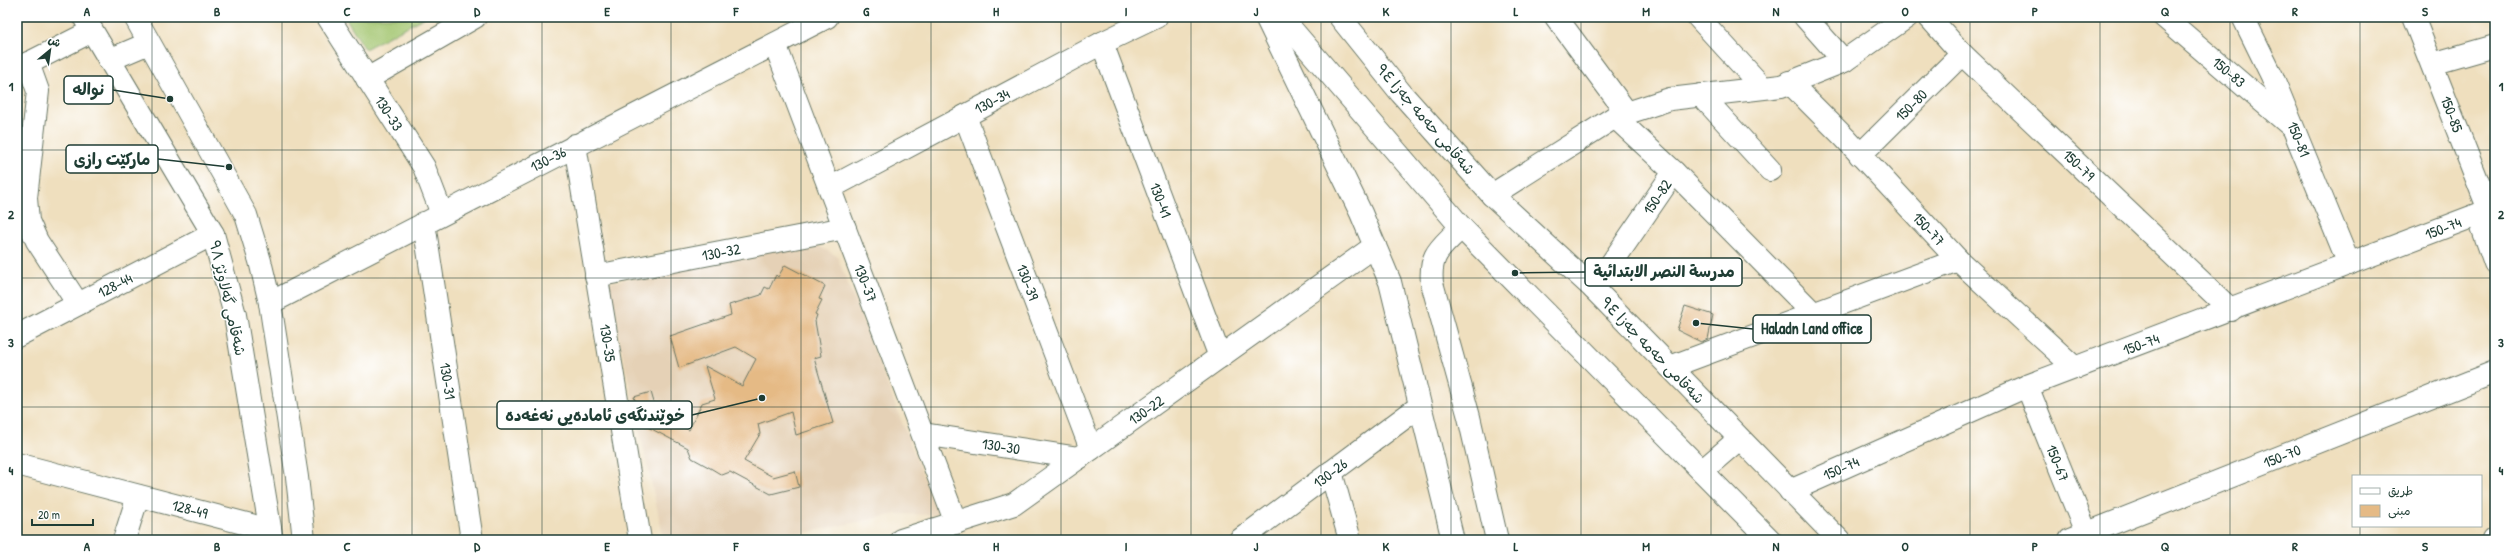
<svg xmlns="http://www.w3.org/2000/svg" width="2512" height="557" font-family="'Patrick Hand','Playpen Sans Arabic',sans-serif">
<rect width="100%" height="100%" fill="#fff"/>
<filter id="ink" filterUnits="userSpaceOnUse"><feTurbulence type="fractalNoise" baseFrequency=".025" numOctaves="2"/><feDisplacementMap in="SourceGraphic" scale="8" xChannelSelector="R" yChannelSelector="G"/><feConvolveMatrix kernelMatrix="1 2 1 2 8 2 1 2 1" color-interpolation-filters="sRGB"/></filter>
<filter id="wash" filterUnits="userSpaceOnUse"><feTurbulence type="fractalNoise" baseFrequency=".012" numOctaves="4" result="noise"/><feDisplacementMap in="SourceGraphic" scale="16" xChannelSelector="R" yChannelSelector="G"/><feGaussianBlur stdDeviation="0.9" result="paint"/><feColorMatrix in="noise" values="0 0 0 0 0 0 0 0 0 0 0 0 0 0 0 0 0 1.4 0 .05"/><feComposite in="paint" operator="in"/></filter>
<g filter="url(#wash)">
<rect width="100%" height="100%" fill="#efdfbe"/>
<polygon fill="#e5d1b6" points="813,243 837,256 938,515 896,514 770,540 664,540 607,283"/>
<polygon fill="#a2c56e" stroke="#608151" points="345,17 425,17 365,49"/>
<g id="blocks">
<g fill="#e5ba85">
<polygon points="785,265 825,286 819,299 822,300 815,314 817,315 815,321 821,356 814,358 833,423 796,435 791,412 758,424 760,434 744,461 773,477 795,471 799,487 771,494 730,472 722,475 712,469 692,458 688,448 644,425 634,397 651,392 657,413 689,430 702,403 715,399 705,366 742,386 756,359 736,347 679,368 670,336 731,315 729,305 761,295 765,287 769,289 776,275 778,277"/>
<polygon points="1685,306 1713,315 1708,339 1701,342 1677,330"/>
</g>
</g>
</g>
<g filter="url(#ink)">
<use href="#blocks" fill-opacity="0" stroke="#687664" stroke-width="1"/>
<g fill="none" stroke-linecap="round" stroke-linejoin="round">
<g stroke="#687664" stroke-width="24">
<g id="minor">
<polyline points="328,17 424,167 442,214"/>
<polyline points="1266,17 1361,213 1390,282 1453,540"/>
<polyline points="1556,17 1627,113"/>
<polyline points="1698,17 1762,87"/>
<polyline points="1805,17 1844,61"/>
<polyline points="1929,17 1962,54 2231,310"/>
<polyline points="2164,17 2291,126"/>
<polyline points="2243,17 2272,76 2349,264"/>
<polyline points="2413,17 2489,210"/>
<polyline points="1102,43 1220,357"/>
<polyline points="775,44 956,523"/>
<polyline points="28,63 38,91 26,198 28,221 37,241 78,304"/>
<polyline points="2432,64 2495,46"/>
<polyline points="17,69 92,31"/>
<polyline points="367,79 475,17"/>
<polyline points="1789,82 1845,138 1958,260 2075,368"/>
<polyline points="1701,95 1770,170"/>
<polyline points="965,116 1091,449"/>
<polyline points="575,145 640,540"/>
<polyline points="1860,155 1962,54"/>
<polyline points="1674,172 1814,314"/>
<polyline points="830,188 1102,43 1156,17"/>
<polyline points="1492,195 1615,117 1670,99 1781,86 1844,61 1907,17"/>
<polyline points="2478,215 2495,263"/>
<polyline points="424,223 472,540"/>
<path d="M 1461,227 C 1442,248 1429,252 1432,283 L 1469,417 L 1497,540"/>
<polyline points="596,276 845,228"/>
<polyline points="1594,289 1674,172 1615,117"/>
<polyline points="270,303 827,17"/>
<polyline points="17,336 213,234"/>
<polyline points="1670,367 1958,260"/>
<polyline points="2027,386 2089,540"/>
<polyline points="923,434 1079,458"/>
<polyline points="17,464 270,530"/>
<polyline points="1331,472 1350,540"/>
<polyline points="1790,491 2027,386 2495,208"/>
<polyline points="124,540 138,496"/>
<polyline points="901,540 1014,504 1375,246"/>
<polyline points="1240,540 1420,406"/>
<polyline points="2070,540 2495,372"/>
<polyline points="2493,540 2495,539"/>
</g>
</g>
<g stroke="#687664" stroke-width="24">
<g id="major">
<polyline points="84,17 213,234 235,315 272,540"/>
<polyline points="135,17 246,215 260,261 270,303 297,477 304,540"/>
<polyline points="1281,17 1461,227 1770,540"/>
<polyline points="1340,17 1401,93 1492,195 1594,289 1839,540"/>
<polyline points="109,60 149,43"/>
<polyline points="1702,471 1739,439"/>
</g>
</g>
<use href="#minor" stroke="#fff" stroke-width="22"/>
<use href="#major" stroke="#fff" stroke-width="22"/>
</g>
</g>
<path fill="none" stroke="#1f3d34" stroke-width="1" stroke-opacity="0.55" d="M 152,17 L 152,540M 282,17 L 282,540M 412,17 L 412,540M 542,17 L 542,540M 671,17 L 671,540M 801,17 L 801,540M 931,17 L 931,540M 1061,17 L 1061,540M 1191,17 L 1191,540M 1321,17 L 1321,540M 1451,17 L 1451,540M 1581,17 L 1581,540M 1711,17 L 1711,540M 1841,17 L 1841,540M 1970,17 L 1970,540M 2100,17 L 2100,540M 2230,17 L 2230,540M 2360,17 L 2360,476M 17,150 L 2495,150M 17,278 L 2495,278M 17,407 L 2495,407M 2360,526 L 2360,540"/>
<g text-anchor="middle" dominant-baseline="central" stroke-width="3" stroke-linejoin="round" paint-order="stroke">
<g font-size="15" fill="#1f3d34" stroke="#fff">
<text transform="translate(2229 72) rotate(40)">150-83</text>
<text transform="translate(992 101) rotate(-28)">130-34</text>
<text transform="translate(1911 105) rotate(-45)">150-80</text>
<text transform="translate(389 113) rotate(57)">130-33</text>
<text transform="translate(2452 114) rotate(69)">150-85</text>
<text transform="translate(1426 119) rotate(49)">شەقامی حەمە جەزا ٩٤</text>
<text transform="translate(2299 139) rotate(68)">150-81</text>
<text transform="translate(548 159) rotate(-27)">130-36</text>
<text transform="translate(2079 165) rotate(44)">150-79</text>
<text transform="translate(1657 197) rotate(-56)">150-82</text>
<text transform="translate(1161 200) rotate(69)">130-41</text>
<text transform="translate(2443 228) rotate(-21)">150-74</text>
<text transform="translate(1929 229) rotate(47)">150-77</text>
<text transform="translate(721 252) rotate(-11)">130-32</text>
<text transform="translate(1028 282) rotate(69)">130-39</text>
<text transform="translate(866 283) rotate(69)">130-37</text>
<text transform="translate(115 285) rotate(-27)">128-44</text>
<text transform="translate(228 298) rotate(77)">شەقامی گەلاوێژ ٩٨</text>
<text transform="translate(608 343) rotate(81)">130-35</text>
<text transform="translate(2141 344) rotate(-20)">150-74</text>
<text transform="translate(1653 350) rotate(46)">شەقامی حەمە جەزا ٩٤</text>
<text transform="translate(448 381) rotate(81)">130-31</text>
<text transform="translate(1146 410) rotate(-35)">130-22</text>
<text transform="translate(1001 446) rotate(9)">130-30</text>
<text transform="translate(2282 456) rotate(-22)">150-70</text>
<text transform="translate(2058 463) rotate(68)">150-67</text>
<text transform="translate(1841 468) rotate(-24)">150-74</text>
<text transform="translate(1330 473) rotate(-37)">130-26</text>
<text transform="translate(190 509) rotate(15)">128-49</text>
</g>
</g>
<path fill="none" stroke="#1f3d34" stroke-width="1.5" d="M170 99L113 90M229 167L158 159M1515 273L1585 272M1696 323L1753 329M762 398L692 415"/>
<g fill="#1f3d34" stroke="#fff" stroke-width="1.5">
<circle cx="170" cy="99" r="4"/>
<circle cx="229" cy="167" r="4"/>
<circle cx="1515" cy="273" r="4"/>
<circle cx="1696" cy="323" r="4"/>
<circle cx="762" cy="398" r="4"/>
</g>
<g fill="#fff" stroke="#1f3d34" stroke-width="1.5">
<rect x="64" y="76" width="49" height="28" rx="4"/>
<rect x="66" y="145" width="92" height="28" rx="4"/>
<rect x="1585" y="258" width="157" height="28" rx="4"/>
<rect x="1753" y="315" width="118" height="28" rx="4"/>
<rect x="497" y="401" width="195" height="28" rx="4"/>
</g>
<g font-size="16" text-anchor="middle" font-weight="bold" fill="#1f3d34">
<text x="89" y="95">نواله</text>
<text x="112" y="165">مارکێت رازی</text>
<text x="1664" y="277">مدرسة النصر الابتدائية</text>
<text x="1812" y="334">Haladn Land office</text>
<text x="595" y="421">خوێندنگەی ئامادەیی نەغەدە</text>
</g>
<rect width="2512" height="557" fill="none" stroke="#fff" stroke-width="44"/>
<rect x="2352" y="475" width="130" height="52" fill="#ffffff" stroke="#a5b1ae"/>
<rect x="2360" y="488" width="20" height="6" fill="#ffffff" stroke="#a5b1ae"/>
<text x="2388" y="495" font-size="12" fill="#1f3d34">طريق</text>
<rect x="2360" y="505" width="20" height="12" fill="#e5ba85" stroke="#a5b1ae"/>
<text x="2388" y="515" font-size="12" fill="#1f3d34">مبنى</text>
<g transform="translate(50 50) rotate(29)" stroke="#ffffff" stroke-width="3" paint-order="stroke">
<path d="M0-3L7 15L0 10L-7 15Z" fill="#1f3d34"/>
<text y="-6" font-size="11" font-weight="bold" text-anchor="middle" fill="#1f3d34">ش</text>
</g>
<path d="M32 519v6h61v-6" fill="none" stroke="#1f3d34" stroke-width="2"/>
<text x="38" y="519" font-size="12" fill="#1f3d34" stroke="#ffffff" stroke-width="3" paint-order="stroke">20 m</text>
<rect x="22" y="22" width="2468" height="513" fill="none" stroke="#1f3d34" stroke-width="1.5"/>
<g font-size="13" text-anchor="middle" font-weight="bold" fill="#1f3d34">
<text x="87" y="16">A</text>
<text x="217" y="16">B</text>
<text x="347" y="16">C</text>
<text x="477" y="16">D</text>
<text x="607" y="16">E</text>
<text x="736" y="16">F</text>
<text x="866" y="16">G</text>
<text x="996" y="16">H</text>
<text x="1126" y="16">I</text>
<text x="1256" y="16">J</text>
<text x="1386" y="16">K</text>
<text x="1516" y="16">L</text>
<text x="1646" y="16">M</text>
<text x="1776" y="16">N</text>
<text x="1905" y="16">O</text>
<text x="2035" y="16">P</text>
<text x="2165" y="16">Q</text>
<text x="2295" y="16">R</text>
<text x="2425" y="16">S</text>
<text x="11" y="91">1</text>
<text x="2501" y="91">1</text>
<text x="11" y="219">2</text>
<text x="2501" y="219">2</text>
<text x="11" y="347">3</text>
<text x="2501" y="347">3</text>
<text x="11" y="475">4</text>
<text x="2501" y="475">4</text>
<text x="87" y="551">A</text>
<text x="217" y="551">B</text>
<text x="347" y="551">C</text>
<text x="477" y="551">D</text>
<text x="607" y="551">E</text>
<text x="736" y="551">F</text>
<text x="866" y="551">G</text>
<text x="996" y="551">H</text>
<text x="1126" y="551">I</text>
<text x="1256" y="551">J</text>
<text x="1386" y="551">K</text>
<text x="1516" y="551">L</text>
<text x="1646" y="551">M</text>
<text x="1776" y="551">N</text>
<text x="1905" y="551">O</text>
<text x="2035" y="551">P</text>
<text x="2165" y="551">Q</text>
<text x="2295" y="551">R</text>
<text x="2425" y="551">S</text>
</g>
</svg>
